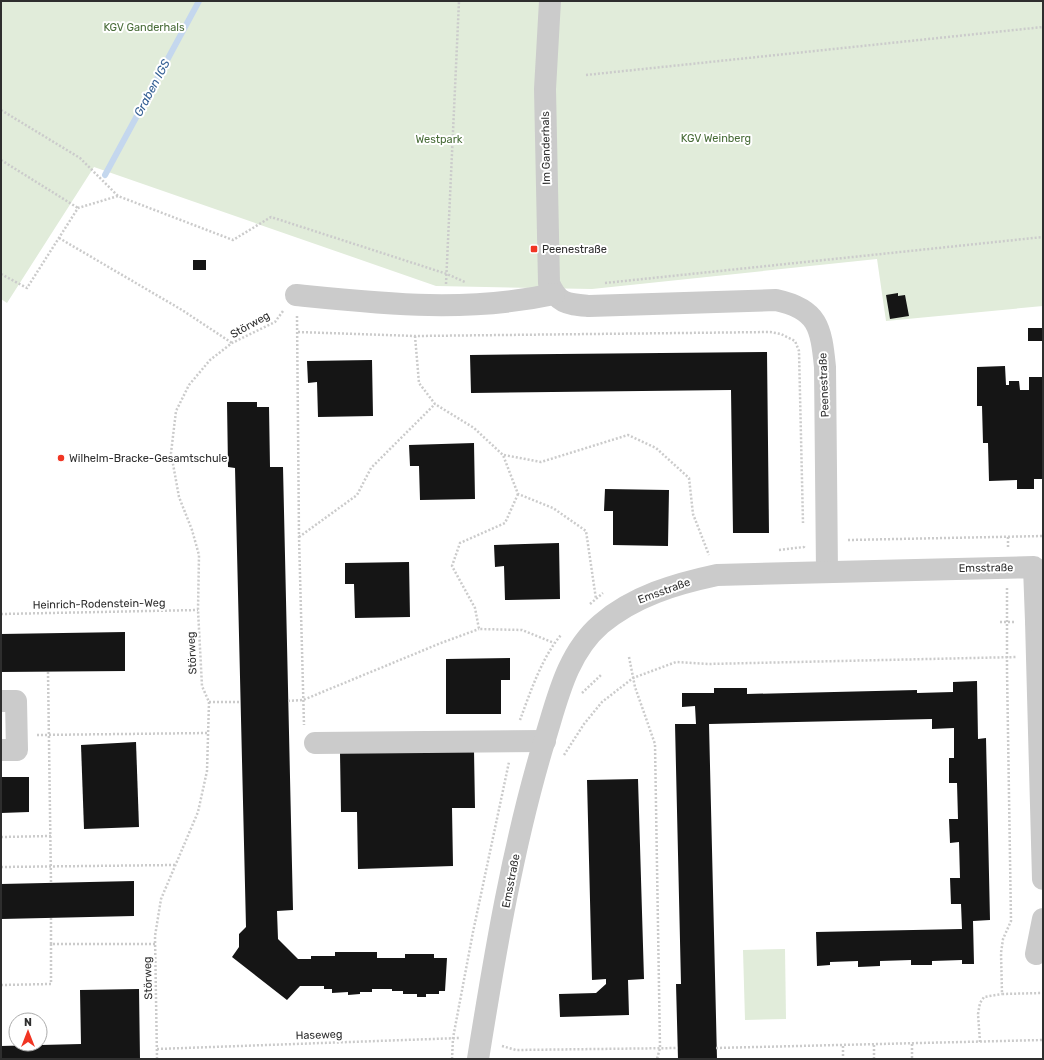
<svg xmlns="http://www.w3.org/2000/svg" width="1044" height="1060" font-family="Rubik,sans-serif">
<rect width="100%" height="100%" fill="#fff"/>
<g fill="#e1ecda">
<polygon points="1,1 1043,1 1043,306 886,321 877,259 592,289 436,286 94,167 7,303 1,299"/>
<polygon points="785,949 786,1019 745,1020 743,950"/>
</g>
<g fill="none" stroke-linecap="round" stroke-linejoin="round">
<polyline stroke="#c4d7ee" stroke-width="6" points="105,175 199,1"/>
</g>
<g fill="#151515">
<rect x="193" y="260" width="13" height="10"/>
<polygon points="898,293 898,296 905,295 909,316 890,319 886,295"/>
<rect x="1028" y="328" width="15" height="13"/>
<polygon points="767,352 769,533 733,533 731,390 471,393 470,355"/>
<polygon points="372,360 373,416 318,417 317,382 308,383 307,361"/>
<polygon points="1005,366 1006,385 1009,385 1009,381 1019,381 1020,390 1029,390 1029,377 1043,377 1042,479 1034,479 1034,489 1017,489 1017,480 989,481 988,443 983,443 982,406 977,406 977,367"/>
<polygon points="227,402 257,402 257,407 269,407 270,467 283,467 293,910 277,911 278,939 298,959 311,959 311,956 335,956 335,952 377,952 377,958 405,958 405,954 434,954 434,958 447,958 445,991 439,991 439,994 426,994 426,997 417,997 417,994 403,994 403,991 392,991 392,989 372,989 372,992 360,992 360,994 348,995 348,992 332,993 332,989 324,989 324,986 300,986 287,1000 232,957 239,947 239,934 246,927 235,468 228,467"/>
<polygon points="474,443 475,499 420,500 419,466 410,466 409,445"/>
<polygon points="605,489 669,490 668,546 613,545 613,511 604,511"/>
<polygon points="559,543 560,599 505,600 504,566 495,567 494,545"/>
<polygon points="409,562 410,617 355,618 354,584 345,584 345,563"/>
<polygon points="125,632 125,671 1,672 1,634"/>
<polygon points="510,658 510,680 501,680 501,714 446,714 446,659"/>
<polygon points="977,681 978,739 986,738 990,920 973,921 974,964 962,964 962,960 932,961 932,965 911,965 911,960 880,961 880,966 858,967 858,961 830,962 830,965 817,966 816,932 962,929 961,904 951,904 950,878 960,878 959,842 950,843 949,819 958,819 957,783 949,783 949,758 954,758 954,728 932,729 932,719 709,724 717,1059 678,1059 676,984 681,984 675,724 696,724 695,706 682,707 682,693 714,693 714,688 747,688 747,694 917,690 917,693 953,692 953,682"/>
<polygon points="136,742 139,827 84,829 81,745"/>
<polygon points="474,750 475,808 452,808 453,866 358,869 357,812 341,812 340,753"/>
<polygon points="1,777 29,777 29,812 1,813"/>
<polygon points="638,779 644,979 628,980 629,1015 560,1017 559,994 596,993 606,984 606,979 592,980 587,780"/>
<polygon points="134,881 134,916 1,919 1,884"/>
<polygon points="139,989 140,1059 1,1059 1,1046 81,1044 80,990"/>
</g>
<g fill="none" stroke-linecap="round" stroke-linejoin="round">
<g stroke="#cbcbcb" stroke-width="2.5" stroke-dasharray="2 2" stroke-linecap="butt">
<polyline points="586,75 1043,27"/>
<polyline points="1,110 80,158 118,196"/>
<polyline points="1,160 78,208"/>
<polyline points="59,238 182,310 232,343"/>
<polyline points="1,274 27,288 78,208 118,196 233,240 271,217 447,274 465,282"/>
<polyline points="605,283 1043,237"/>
<polyline points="446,284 459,1"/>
<polyline points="297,316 299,537 304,725"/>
<polyline points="298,332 415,336 770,332 781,334 795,341 799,351 803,523"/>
<polyline points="415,336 419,383 435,404 474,428 503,455 518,494 553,508 586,531 596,599"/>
<polyline points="504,455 541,462 628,435 656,448 689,478 693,514 709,555"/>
<polyline points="518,494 505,523 460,543 452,566 475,608 479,629 522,630 554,643"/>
<polyline points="299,537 357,495 371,468 435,404"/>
<polyline points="1008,537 1008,547"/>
<polyline points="848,540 1043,536"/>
<polyline points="779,550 804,547 804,546"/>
<polyline points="1007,588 1007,670 1011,921 1003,939 1001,953 1002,994 1043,993"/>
<polyline points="590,604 603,593"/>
<polyline points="1,614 198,610"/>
<polyline points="1000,622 1015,622"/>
<polyline points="629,657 635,687 655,744 660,1048 657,1059"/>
<polyline points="48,672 51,883"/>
<polyline points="582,693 602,674"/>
<polyline points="288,701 303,700 441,643 479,629"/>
<polyline points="209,702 241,702"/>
<path d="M 520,720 C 530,693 542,657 561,635"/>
<polyline points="37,735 208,733"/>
<polyline points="564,755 584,724 602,702 633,678 676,662 708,664 1017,657"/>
<polyline points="1,837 51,836"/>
<polyline points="1,867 175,865"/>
<polyline points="51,918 51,944 155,944"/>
<polyline points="1,985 51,984 51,944"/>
<polyline points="980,1042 978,1014 980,1003 984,997 1002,994"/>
<polyline points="912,1044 912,1059"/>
<polyline points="874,1045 874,1059"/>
<polyline points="502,1046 516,1050 678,1048"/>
<polyline points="843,1046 843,1059"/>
<polyline points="716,1048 1043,1040"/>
<polyline points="157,1049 460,1038"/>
<polyline points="157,1059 155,936 161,899 198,812 207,771 209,702 202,686 198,610 199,555 192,530 179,497 171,453 176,411 189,385 210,360 232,343 275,322 283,311"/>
<polyline points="452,1059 453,1038 473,932 509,762"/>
</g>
<g stroke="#cbcbcb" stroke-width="22">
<path d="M 550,1 L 545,89 L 549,283 C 558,304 567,304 589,306 L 776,300 C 818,309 821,327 825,367 L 827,572"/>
<path d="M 296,295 C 385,304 466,313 554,294"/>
<polyline points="1036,621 1043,879"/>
<polyline points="1,701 16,701 17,750 1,750"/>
<polyline points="315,743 545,741"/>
<polyline points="1036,954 1043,919"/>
<path d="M 478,1059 C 495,953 513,845 544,742 C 557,701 566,654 601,624 C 634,596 675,584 717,575 L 1034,567 L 1036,621 L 1043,621"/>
</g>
</g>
<g fill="#f13523" stroke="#fff" stroke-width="1.5">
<rect x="530" y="245" width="8" height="8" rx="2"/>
<circle cx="61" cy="458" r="4"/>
</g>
<g text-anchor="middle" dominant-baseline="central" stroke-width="4" stroke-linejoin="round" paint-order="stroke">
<g font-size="11" fill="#486c38" stroke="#fff">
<text x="144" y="27">KGV Ganderhals</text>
<text x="716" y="138">KGV Weinberg</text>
<text x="439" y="139">Westpark</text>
</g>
<g font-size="11" fill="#2e2e2e" stroke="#fff">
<text transform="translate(546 148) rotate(-91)">Im Ganderhals</text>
<text transform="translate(250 325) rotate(-29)">Störweg</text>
<text transform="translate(824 385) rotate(-92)">Peenestraße</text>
<text transform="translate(986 568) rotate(-1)">Emsstraße</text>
<text transform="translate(664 591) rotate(-20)">Emsstraße</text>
<text transform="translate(99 604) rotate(-1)">Heinrich-Rodenstein-Weg</text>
<text transform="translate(192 653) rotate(-93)">Störweg</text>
<text transform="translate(511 881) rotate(-79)">Emsstraße</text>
<text transform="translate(148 978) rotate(-92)">Störweg</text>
<text transform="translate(319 1035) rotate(-2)">Haseweg</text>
</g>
<g font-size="11" fill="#2e2e2e" stroke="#fff" text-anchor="start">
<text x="542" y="249">Peenestraße</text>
<text x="69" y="458">Wilhelm-Bracke-Gesamtschule</text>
</g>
<g font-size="12" font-style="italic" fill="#366195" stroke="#fff">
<text transform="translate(152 88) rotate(-62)">Graben IGS</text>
</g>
</g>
<rect width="1044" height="1060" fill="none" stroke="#2e2e2e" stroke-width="4"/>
<g transform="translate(28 1032)"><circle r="19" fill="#ffffff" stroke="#ababab"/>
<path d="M0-3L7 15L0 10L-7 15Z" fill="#f13523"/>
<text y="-6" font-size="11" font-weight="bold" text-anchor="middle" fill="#2e2e2e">N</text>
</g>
</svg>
